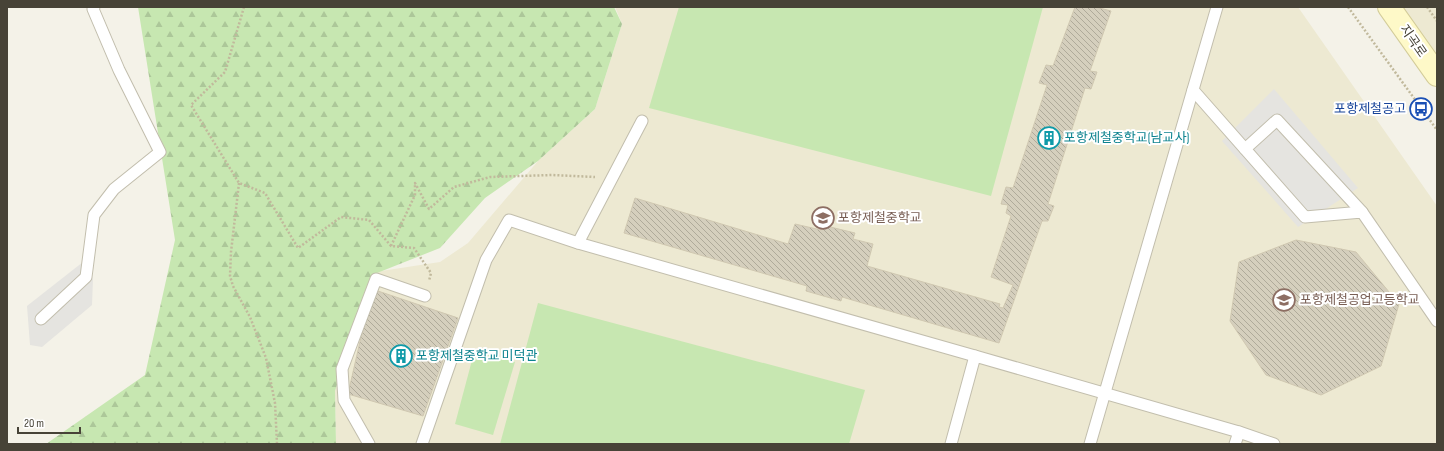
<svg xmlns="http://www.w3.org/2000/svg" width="1444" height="451" font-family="'Sofia Sans Condensed','Noto Sans KR',sans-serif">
<defs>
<pattern id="forest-firs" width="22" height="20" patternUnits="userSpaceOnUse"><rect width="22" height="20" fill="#c7e7b1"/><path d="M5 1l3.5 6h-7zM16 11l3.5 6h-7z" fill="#acc799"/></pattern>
<pattern id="building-back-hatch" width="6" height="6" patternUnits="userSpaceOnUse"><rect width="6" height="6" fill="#d5cfbd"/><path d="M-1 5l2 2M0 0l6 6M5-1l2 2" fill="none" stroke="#afaa9a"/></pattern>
</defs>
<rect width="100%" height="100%" fill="#f4f2e8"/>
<g fill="#ede9d2">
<polygon points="615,7 1298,7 1437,206 1437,444 336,444 335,391 372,275 381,271 440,262 468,243 538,161 595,109 622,24"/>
<polygon points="1397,7 1437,7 1437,57"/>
</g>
<polygon fill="url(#forest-firs)" points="138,7 614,7 622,24 595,109 538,161 485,198 440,248 372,275 335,391 336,444 46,444 145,375 175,240"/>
<g fill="#c7e7b1">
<polygon points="679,7 1043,7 991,196 649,108"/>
<polygon points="538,303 865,390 849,444 500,444"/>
<polygon points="475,349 515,362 493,435 455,424"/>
</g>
<g fill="#e5e4e0">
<polygon points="1274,89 1358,188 1298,227 1222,141"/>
<polygon points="83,262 93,279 92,305 42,347 30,345 27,306"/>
</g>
<g fill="url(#building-back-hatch)" stroke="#d0c8b1">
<polygon points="1075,7 1096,7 1111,11 1090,71 1097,72 1091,89 1085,88 1048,204 1054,206 1048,221 1042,221 999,343 842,297 841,301 806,291 807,286 624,233 635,198 788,244 795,224 821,230 822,225 855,233 853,239 873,244 867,266 1000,304 999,307 1003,308 1013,285 991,277 1011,216 1006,213 1008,205 1001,204 1006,187 1013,188 1047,85 1039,83 1046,65 1053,66"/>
<polygon points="1296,240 1356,252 1399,304 1381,366 1321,395 1266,375 1230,321 1239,262"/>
<polygon points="372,289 458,318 423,416 348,394"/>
</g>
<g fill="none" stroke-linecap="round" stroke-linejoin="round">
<g stroke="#c2bead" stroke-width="13">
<g id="service">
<polyline points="1193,90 1305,217 1362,212 1437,321"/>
<polyline points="642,121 578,243 975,356"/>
<polyline points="1245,149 1277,120 1362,212"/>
<polyline points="41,319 86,277 94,215 114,189 160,152 119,70 93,9 94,7"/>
<polyline points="1239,432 1274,444"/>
<polyline points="369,444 344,400 342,369 376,279 425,296"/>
<polyline points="422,444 486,260 509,220 578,243"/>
<polyline points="951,444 975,356 1239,432 1235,444"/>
<polyline points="1090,444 1217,7"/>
</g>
</g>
<g stroke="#d3cc99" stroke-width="24">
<polyline id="secondary" points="1389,7 1437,75"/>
</g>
<g stroke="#c1b99c" stroke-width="2.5" stroke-dasharray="2 2" stroke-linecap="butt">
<polyline points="244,7 225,72 191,105 239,183 265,193 298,248 341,217 369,220 391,246 414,248 431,273 429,281"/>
<polyline points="1348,7 1437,130"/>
<polyline points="1427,7 1437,21"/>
<polyline points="239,183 231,252 230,276 233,286 250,317 266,358 275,403 277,444"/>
<polyline points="391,246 415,195 415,183 429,209 454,187 490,177 552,175 595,177"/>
</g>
<use href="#service" stroke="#fff" stroke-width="11"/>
<use href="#secondary" stroke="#fef9c8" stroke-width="22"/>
</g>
<defs>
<g id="bus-ring" transform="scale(1.15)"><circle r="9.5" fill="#fff" stroke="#1a4fb4" stroke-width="1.5"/><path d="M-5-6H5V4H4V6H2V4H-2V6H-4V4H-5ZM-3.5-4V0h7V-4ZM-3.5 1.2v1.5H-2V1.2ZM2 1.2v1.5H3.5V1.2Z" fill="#1a4fb4"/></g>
<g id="building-ring" transform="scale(1.15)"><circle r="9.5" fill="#fff" stroke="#0f9aa8" stroke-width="1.5"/><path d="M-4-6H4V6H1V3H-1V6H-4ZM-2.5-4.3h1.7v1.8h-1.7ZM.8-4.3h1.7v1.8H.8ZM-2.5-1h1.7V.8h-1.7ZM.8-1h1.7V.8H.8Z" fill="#0f9aa8"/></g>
<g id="school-ring" transform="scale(1.15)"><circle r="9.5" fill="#fff" stroke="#8d6e63" stroke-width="1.5"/><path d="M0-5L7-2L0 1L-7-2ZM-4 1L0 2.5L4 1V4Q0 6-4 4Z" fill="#8d6e63"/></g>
</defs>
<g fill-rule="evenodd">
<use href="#bus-ring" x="1421" y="109"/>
<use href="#building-ring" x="1049" y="138"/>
<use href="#school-ring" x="823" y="218"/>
<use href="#school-ring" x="1284" y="300"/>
<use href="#building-ring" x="401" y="356"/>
</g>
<g text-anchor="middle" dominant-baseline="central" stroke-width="4" stroke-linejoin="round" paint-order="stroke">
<g font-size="13" fill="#474337" stroke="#fff">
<text transform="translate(1413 41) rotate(55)">지곡로</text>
</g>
<g font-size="13" fill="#164399" stroke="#fff" text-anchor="end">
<text x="1406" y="109">포항제철공고</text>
</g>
<g font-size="13" fill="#0d838f" stroke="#fff" text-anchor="start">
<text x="1064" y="138">포항제철중학교(남교사)</text>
<text x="416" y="356">포항제철중학교 미덕관</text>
</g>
<g font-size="13" fill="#785e54" stroke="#fff" text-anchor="start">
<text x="838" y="218">포항제철중학교</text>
<text x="1300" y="300">포항제철공업고등학교</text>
</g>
</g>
<rect width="1444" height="451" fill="none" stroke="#474337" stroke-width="16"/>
<path d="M18 427v6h62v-6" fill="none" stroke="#474337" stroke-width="2"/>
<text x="24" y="427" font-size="12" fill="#474337" stroke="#ffffff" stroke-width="3" paint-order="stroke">20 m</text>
</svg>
